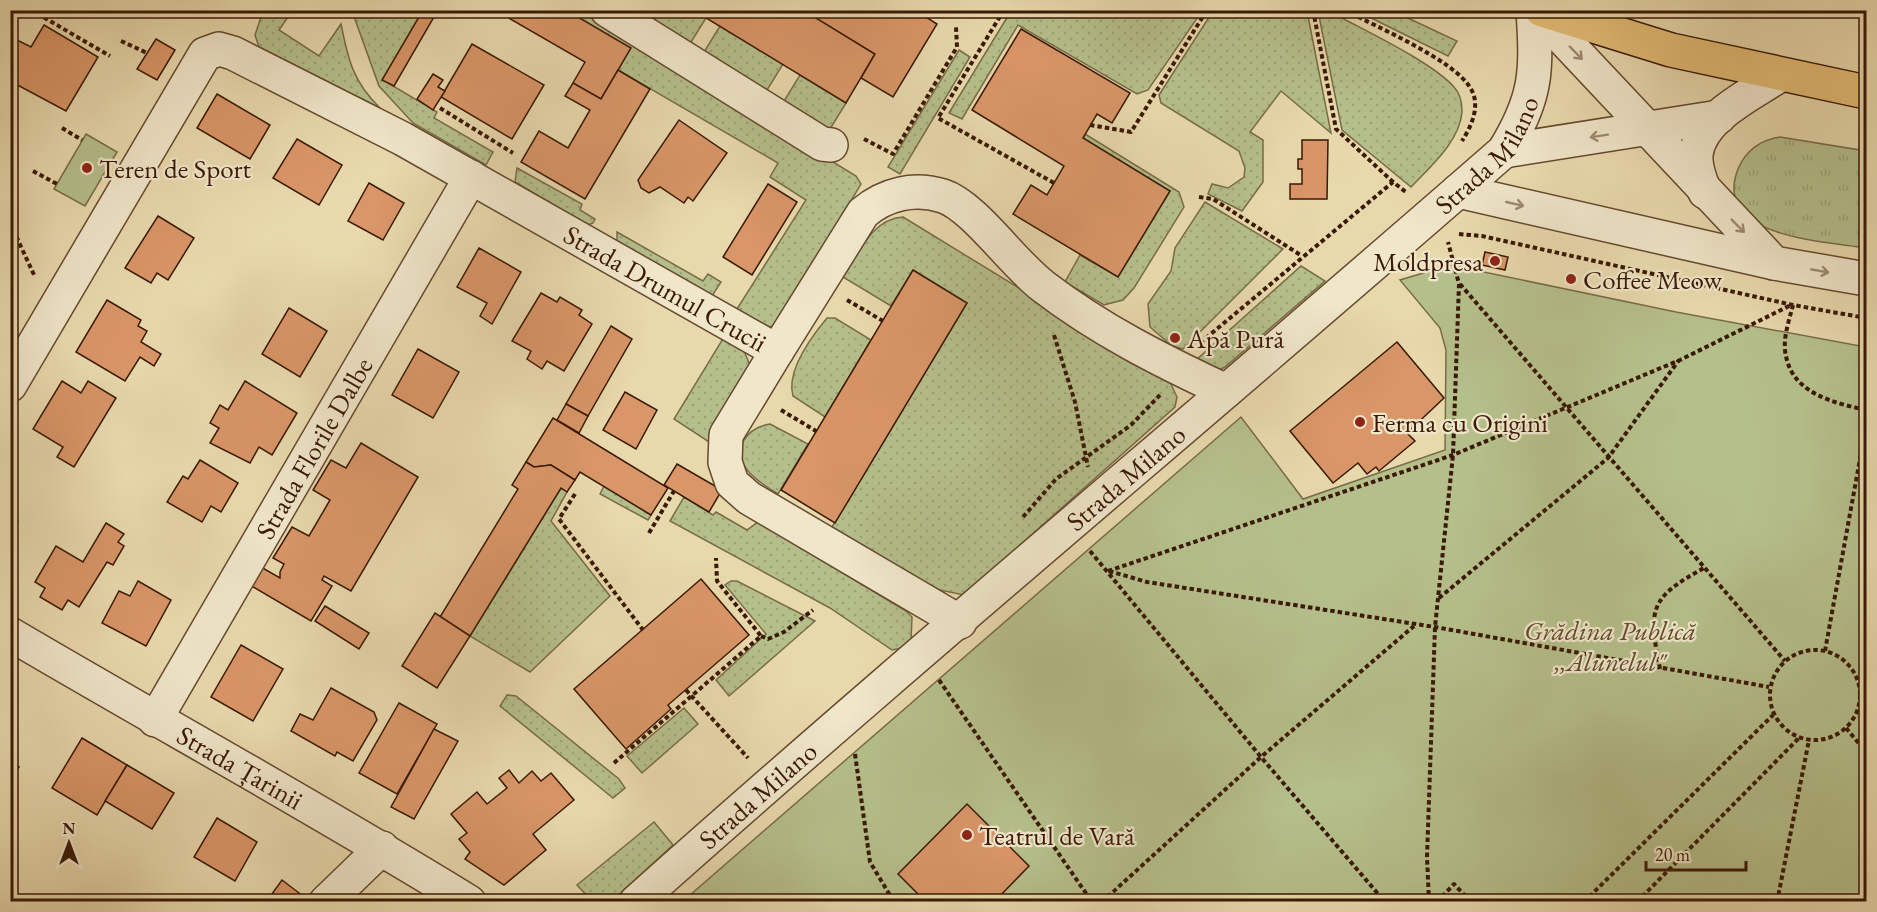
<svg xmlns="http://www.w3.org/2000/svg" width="1877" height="912" font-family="'EB Garamond',serif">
<defs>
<pattern id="grass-tufts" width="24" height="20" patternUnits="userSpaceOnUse" patternTransform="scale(1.5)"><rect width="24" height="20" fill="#b5bf8b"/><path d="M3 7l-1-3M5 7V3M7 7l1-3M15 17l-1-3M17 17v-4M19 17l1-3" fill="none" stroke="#9ca476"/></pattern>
<pattern id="garden-dots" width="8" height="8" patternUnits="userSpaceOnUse" patternTransform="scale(1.5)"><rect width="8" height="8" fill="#b5bf8b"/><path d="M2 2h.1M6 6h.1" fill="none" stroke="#9ca476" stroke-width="1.8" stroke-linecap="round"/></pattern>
</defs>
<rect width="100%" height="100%" fill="#e8d9ad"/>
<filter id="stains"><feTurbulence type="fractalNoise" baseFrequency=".00333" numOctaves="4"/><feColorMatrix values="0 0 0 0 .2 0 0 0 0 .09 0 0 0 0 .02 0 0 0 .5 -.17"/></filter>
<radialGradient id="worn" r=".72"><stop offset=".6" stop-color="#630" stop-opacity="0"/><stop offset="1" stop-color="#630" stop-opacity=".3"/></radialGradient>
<path fill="url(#grass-tufts)" stroke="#786c48" stroke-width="1.5" d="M 1780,137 L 1866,151 L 1866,248 C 1825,241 1711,238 1738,169 C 1746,150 1761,140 1780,137 Z"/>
<g fill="#b5bf8b" stroke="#786c48" stroke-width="1.5">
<polygon points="86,134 117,152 85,206 54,189"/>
<polygon points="1450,265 1676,312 1866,347 1866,901 682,902 1241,417 1303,499 1445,450 1446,350 1440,328 1400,280"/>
</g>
<g fill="url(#garden-dots)" stroke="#786c48" stroke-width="1.5">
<polygon points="648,10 693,11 706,18 688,47 642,20"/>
<path d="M 263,11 L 292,11 L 279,30 L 319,56 L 341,24 C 348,59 353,82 380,108 L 259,47 L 255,35 Z"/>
<polygon points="352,11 423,11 383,80 437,112 434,118 493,152 486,165 413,123 379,86"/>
<path d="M 566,11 L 588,11 L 856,176 L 861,184 L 776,327 C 762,328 747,319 737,309 L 806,200 L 770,177 L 778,163 L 618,70 Z"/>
<polygon points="1011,11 1011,10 1202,11 1148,90 1137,94 1018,25 962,119 949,113"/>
<polygon points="1213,11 1307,11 1331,133 1281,91 1250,132 1263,140 1263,182 1242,211 1208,194 1212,184 1228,188 1244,177 1245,168 1239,151 1161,103 1159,95"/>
<path d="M 1318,11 L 1329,11 C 1361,29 1431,61 1454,87 C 1460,93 1462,103 1462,112 C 1460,141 1430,167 1411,187 L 1342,130 Z"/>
<polygon points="1357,11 1393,11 1457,41 1448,56"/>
<polygon points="720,26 783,64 764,95 701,57"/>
<polygon points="959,50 970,57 900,174 888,167"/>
<polygon points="800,75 846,103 827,134 781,106"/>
<polygon points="1085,134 1179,192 1184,207 1134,288 1123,300 1104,305 1065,282 1080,255 1118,277 1170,191 1083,138"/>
<polygon points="517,168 582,204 580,210 595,219 593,223 588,225 515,182"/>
<polygon points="1205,202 1283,249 1183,349 1172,346 1150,327 1148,304 1171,271 1175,248"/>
<path d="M 903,217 L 1169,380 L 1177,397 L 1175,407 L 964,595 L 935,589 L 832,527 L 967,303 L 913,270 L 891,306 L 843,277 C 859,254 871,219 903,217 Z"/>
<polygon points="617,232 703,281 708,274 721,282 712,296 617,241"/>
<polygon points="1301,266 1325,281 1225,367 1219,370 1195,361"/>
<path d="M 827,318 L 835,318 L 871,340 L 825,417 L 793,396 C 786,371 812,336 827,318 Z"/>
<polygon points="724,337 743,349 751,367 712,444 674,419"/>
<path d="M 770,424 L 808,444 L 778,494 C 768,488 756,480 748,471 C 730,449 747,428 770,424 Z"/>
<polygon points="604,486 651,515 648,520 600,494"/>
<polygon points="561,488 567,492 551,521 610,596 530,672 470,636"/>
<polygon points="684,497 713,515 716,512 747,530 758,522 906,611 912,617 911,641 902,648 892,650 830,608 670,521"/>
<polygon points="731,581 737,581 815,621 729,696 716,680 766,634 725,585"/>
<polygon points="507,695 516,696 619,779 625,788 613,798 500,706"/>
<polygon points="684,708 698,724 642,773 627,756"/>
<polygon points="654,822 673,845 612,901 592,901 577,885"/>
</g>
<g fill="#d99668" stroke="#3a1905" stroke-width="1.5">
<polygon points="423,10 438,10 394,86 382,80"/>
<polygon points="495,10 566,10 631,48 601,99 573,83 585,62"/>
<polygon points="693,10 804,10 875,54 846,103"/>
<polygon points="814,10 915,10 937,24 893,97 861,78 875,54 811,15"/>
<polygon points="44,25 98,57 66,111 10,81 10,50 17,40 31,47"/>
<polygon points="1021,29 1130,93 1112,123 1097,114 1083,138 1170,191 1118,277 1013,214 1031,185 1047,195 1064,166 972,110"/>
<polygon points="156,39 175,50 157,80 137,69"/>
<polygon points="472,44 544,85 512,139 441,97"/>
<polygon points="618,70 650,89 585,199 521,162 539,131 568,148 590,110 565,96 573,83 601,99"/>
<polygon points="433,74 443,80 438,87 445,91 433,110 417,99"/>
<polygon points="217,94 270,125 250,159 197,128"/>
<polygon points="679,120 727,153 693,201 688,197 684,203 660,187 649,193 641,188 638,180"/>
<polygon points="297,139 342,165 319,205 273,178"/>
<polygon points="1302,140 1328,140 1327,199 1290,199 1290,184 1302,184 1302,169 1298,169 1298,159 1302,159"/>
<polygon points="369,183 404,203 383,240 348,221"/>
<polygon points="768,184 797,202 752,275 723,257"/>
<polygon points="158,216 194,238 168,280 157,273 151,283 125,268"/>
<polygon points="479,248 521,272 492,324 480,316 487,303 457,287"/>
<polygon points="1485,252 1508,257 1505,270 1482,265"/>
<polygon points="913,270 967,303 835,523 781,490"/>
<polygon points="541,293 557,302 560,297 582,310 579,315 592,324 564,371 547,361 542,369 527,359 531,351 512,341"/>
<polygon points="107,300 141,320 138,326 147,331 141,342 161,354 154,366 140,357 125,381 76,352"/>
<polygon points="289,308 327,331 300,377 262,354"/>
<polygon points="611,326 632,339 588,416 566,404"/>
<polygon points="1397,342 1444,398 1407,433 1415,441 1379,471 1376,467 1367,474 1358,463 1333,483 1290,431"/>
<polygon points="418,349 459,372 433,418 392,395"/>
<polygon points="62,381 81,393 88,381 116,398 74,467 57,457 63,447 33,429"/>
<polygon points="245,381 297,413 272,455 259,447 250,463 210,443 219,428 210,423 220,405 228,410"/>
<polygon points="625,392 657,410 636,449 603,430"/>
<polygon points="566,404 588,416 579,433 557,420"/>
<polygon points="553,418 668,488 651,515 580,472 575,480 551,465 534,467 526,462"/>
<polygon points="361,443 418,477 351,591 324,576 322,580 332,586 311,621 250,585 261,567 280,578 280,572 284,564 273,558 292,527 309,536 330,500 313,490 331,460 346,468"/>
<polygon points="200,460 238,483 221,512 211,506 202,522 167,502 183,476 188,479"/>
<polygon points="526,462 534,467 551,465 575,480 567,492 561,488 470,636 440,617 518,489 512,485"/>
<polygon points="677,464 722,490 709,512 664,485"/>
<polygon points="10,517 18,522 10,534"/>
<polygon points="106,523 124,534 118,542 124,546 113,565 107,562 79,607 68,600 62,610 40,597 45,588 35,582 56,546 83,562"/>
<polygon points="701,579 749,635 668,705 671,709 626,749 574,689"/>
<polygon points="138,581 171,600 146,646 102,623 119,591 130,596"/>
<polygon points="325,606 369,633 359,649 315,621"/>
<polygon points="435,613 470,636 437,688 402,666"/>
<polygon points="241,645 283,669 253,721 211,697"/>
<polygon points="331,688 374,712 377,720 353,761 337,752 335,756 291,731 300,714 313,720"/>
<polygon points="399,703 437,724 397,794 359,773"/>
<polygon points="434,729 458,741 414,819 391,807"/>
<polygon points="82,738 127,765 97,815 52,788"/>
<polygon points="10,762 19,767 10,780"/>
<polygon points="127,765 174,793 152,829 105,801"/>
<polygon points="509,770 519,783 532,771 541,781 551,773 574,800 533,834 546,850 504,885 465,859 470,852 459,839 467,833 451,814 477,792 487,804 507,788 499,778"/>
<polygon points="967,804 1029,866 994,902 926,902 898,874"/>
<polygon points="217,818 257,842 235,881 194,857"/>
<polygon points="282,880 303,896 298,902 273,902 269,898"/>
</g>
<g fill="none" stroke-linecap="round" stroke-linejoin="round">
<g stroke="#66492f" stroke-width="36">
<g id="minor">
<polyline points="607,10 822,144 831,145"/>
<polyline points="1536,10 1774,263"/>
<polyline points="1504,151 1719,117"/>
<polyline points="1458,191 1774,263 1866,279"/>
<path d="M 1705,192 C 1700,180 1695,167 1696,155 C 1700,117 1752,94 1780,75"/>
<path d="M 777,351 L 863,213 C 885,194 914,187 943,196 C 974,206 1014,265 1044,287 C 1100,330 1162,361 1226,391"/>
<path id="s1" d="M 10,385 L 205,54 L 219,49 L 233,53 L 403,139 L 777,351 L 726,435 L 725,462 L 732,483 L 749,498 L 960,622"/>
<path id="s2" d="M 10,634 C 163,724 318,809 469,902"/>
<path id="s3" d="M 155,720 L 471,177"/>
<polyline points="326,902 382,848"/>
<path id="s4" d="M 636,902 C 922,647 1216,403 1504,151 C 1537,97 1537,72 1533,10"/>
</g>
</g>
<g stroke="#3a1905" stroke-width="36">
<polyline id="major" points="1542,10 1671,50 1866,92"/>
</g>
<g stroke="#3a1905" stroke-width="4" stroke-dasharray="4.5 3" stroke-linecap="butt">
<polyline points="31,10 110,56"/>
<polyline points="1004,10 938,118 1054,183"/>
<polyline points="1313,10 1336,129 1393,182"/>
<path d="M 1345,10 C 1376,27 1455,60 1471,89 C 1481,106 1471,127 1462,141"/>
<polyline points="10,16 14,10"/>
<polyline points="121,41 147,53"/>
<polyline points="440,108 513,153"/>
<polyline points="1090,125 1131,132 1207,10"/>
<polyline points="62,128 82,140"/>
<polyline points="864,139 893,154 957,47 956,27"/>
<polyline points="33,171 57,184"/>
<polyline points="1199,197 1213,199 1302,256"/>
<polyline points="10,223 35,277"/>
<polyline points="1459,234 1482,236 1793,305 1866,318"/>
<polyline points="1460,284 1785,661"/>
<polyline points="847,300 883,321"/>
<path d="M 1793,305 C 1789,321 1782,340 1786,356 C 1793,394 1835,403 1866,410"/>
<polyline points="1054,335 1075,402 1088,467"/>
<polyline points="1200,343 1393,182 1407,193"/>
<polyline points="781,410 816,431"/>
<polyline points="575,494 559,519 643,630"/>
<polyline points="1023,517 1056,479 1131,425 1160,395"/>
<polyline points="649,533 674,491"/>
<polyline points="1090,551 1261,757 1385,902"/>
<polyline points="1108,571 1453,455 1680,360 1791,305"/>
<polyline points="1109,571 1147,582 1435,627 1769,687"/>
<polyline points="1439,598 1608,458 1679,360"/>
<polyline points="761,636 768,639 784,632 813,610"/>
<circle cx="1815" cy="695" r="45"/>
<polyline points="1825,651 1866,426"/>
<path d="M 1660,669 C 1648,609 1649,598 1704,568"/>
<polyline points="939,680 1092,902"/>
<polyline points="686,690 748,758"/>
<polyline points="1860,707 1866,708"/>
<polyline points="1846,728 1866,752"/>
<polyline points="855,754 870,862 894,902"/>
<polyline points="614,763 761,636 717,581 716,558"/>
<polyline points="1102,902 1261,757 1414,626"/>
<polyline points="1429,902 1427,857 1435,627 1453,455 1459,284 1448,242"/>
<polyline points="1437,902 1454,884 1471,902"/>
<polyline points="1584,902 1773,715"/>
<polyline points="1637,902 1799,738"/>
<polyline points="1777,902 1809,740"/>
</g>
<use href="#minor" stroke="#f0e6ca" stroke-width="33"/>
<use href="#major" stroke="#e4bc76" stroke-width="33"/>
</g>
<defs><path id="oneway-shaft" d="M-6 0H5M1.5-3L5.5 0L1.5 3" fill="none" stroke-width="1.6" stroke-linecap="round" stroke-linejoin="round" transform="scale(1.5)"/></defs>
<g stroke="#9e8a71">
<use href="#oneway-shaft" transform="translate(1576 53) rotate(46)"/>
<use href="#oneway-shaft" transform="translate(1599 136) rotate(171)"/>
<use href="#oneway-shaft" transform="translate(1515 204) rotate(13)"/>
<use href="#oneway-shaft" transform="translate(1738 226) rotate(45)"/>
<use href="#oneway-shaft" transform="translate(1820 271) rotate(10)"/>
</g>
<g fill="#8f2418" stroke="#f0e6ca" stroke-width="2">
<circle cx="87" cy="168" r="6"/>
<circle cx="1495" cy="261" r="6"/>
<circle cx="1571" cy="279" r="6"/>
<circle cx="1175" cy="338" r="6"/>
<circle cx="1360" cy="422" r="6"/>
<circle cx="967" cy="835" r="6"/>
</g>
<g text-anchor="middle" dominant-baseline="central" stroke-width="4.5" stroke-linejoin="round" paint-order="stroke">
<g font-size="27" fill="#3a1905" stroke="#f0e6ca">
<text stroke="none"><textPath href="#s4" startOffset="1134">Strada Milano</textPath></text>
<text stroke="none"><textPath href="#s1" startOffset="906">Strada Drumul Crucii</textPath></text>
<text stroke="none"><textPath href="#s3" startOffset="315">Strada Florile Dalbe</textPath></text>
<text stroke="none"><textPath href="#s4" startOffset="648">Strada Milano</textPath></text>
<text stroke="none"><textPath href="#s2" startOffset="266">Strada Țarinii</textPath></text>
<text stroke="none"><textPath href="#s4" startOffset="162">Strada Milano</textPath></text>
</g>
<g font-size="27" fill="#3a1905" stroke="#f0e6ca" text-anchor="start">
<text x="99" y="168">Teren de Sport</text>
<text x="1483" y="261" text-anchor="end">Moldpresa</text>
<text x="1583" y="279">Coffee Meow</text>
<text x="1187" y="338">Apă Pură</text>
<text x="1372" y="422">Ferma cu Origini</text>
<text x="979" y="835">Teatrul de Vară</text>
</g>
<g font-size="27" font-style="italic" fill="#5f4b2d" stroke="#f0e6ca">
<text x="1610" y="630">Grădina Publică<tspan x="1610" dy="31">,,Alunelul"</tspan></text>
</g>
</g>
<rect width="1877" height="912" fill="none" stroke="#e8d9ad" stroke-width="36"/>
<rect x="12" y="12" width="1853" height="888" fill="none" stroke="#3a1905" stroke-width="3"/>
<rect x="18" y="18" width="1841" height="876" fill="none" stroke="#3a1905" stroke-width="1.5"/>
<g transform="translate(69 843)" stroke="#f0e6ca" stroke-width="4.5" paint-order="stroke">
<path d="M0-4.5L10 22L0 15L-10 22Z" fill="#3a1905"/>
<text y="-9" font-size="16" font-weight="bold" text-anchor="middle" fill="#3a1905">N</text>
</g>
<path d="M1646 861v9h100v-9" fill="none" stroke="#3a1905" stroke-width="3"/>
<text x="1655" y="861" font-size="18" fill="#3a1905" stroke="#f0e6ca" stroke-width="4.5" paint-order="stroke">20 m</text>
<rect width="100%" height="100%" filter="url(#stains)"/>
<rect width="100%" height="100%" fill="url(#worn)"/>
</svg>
